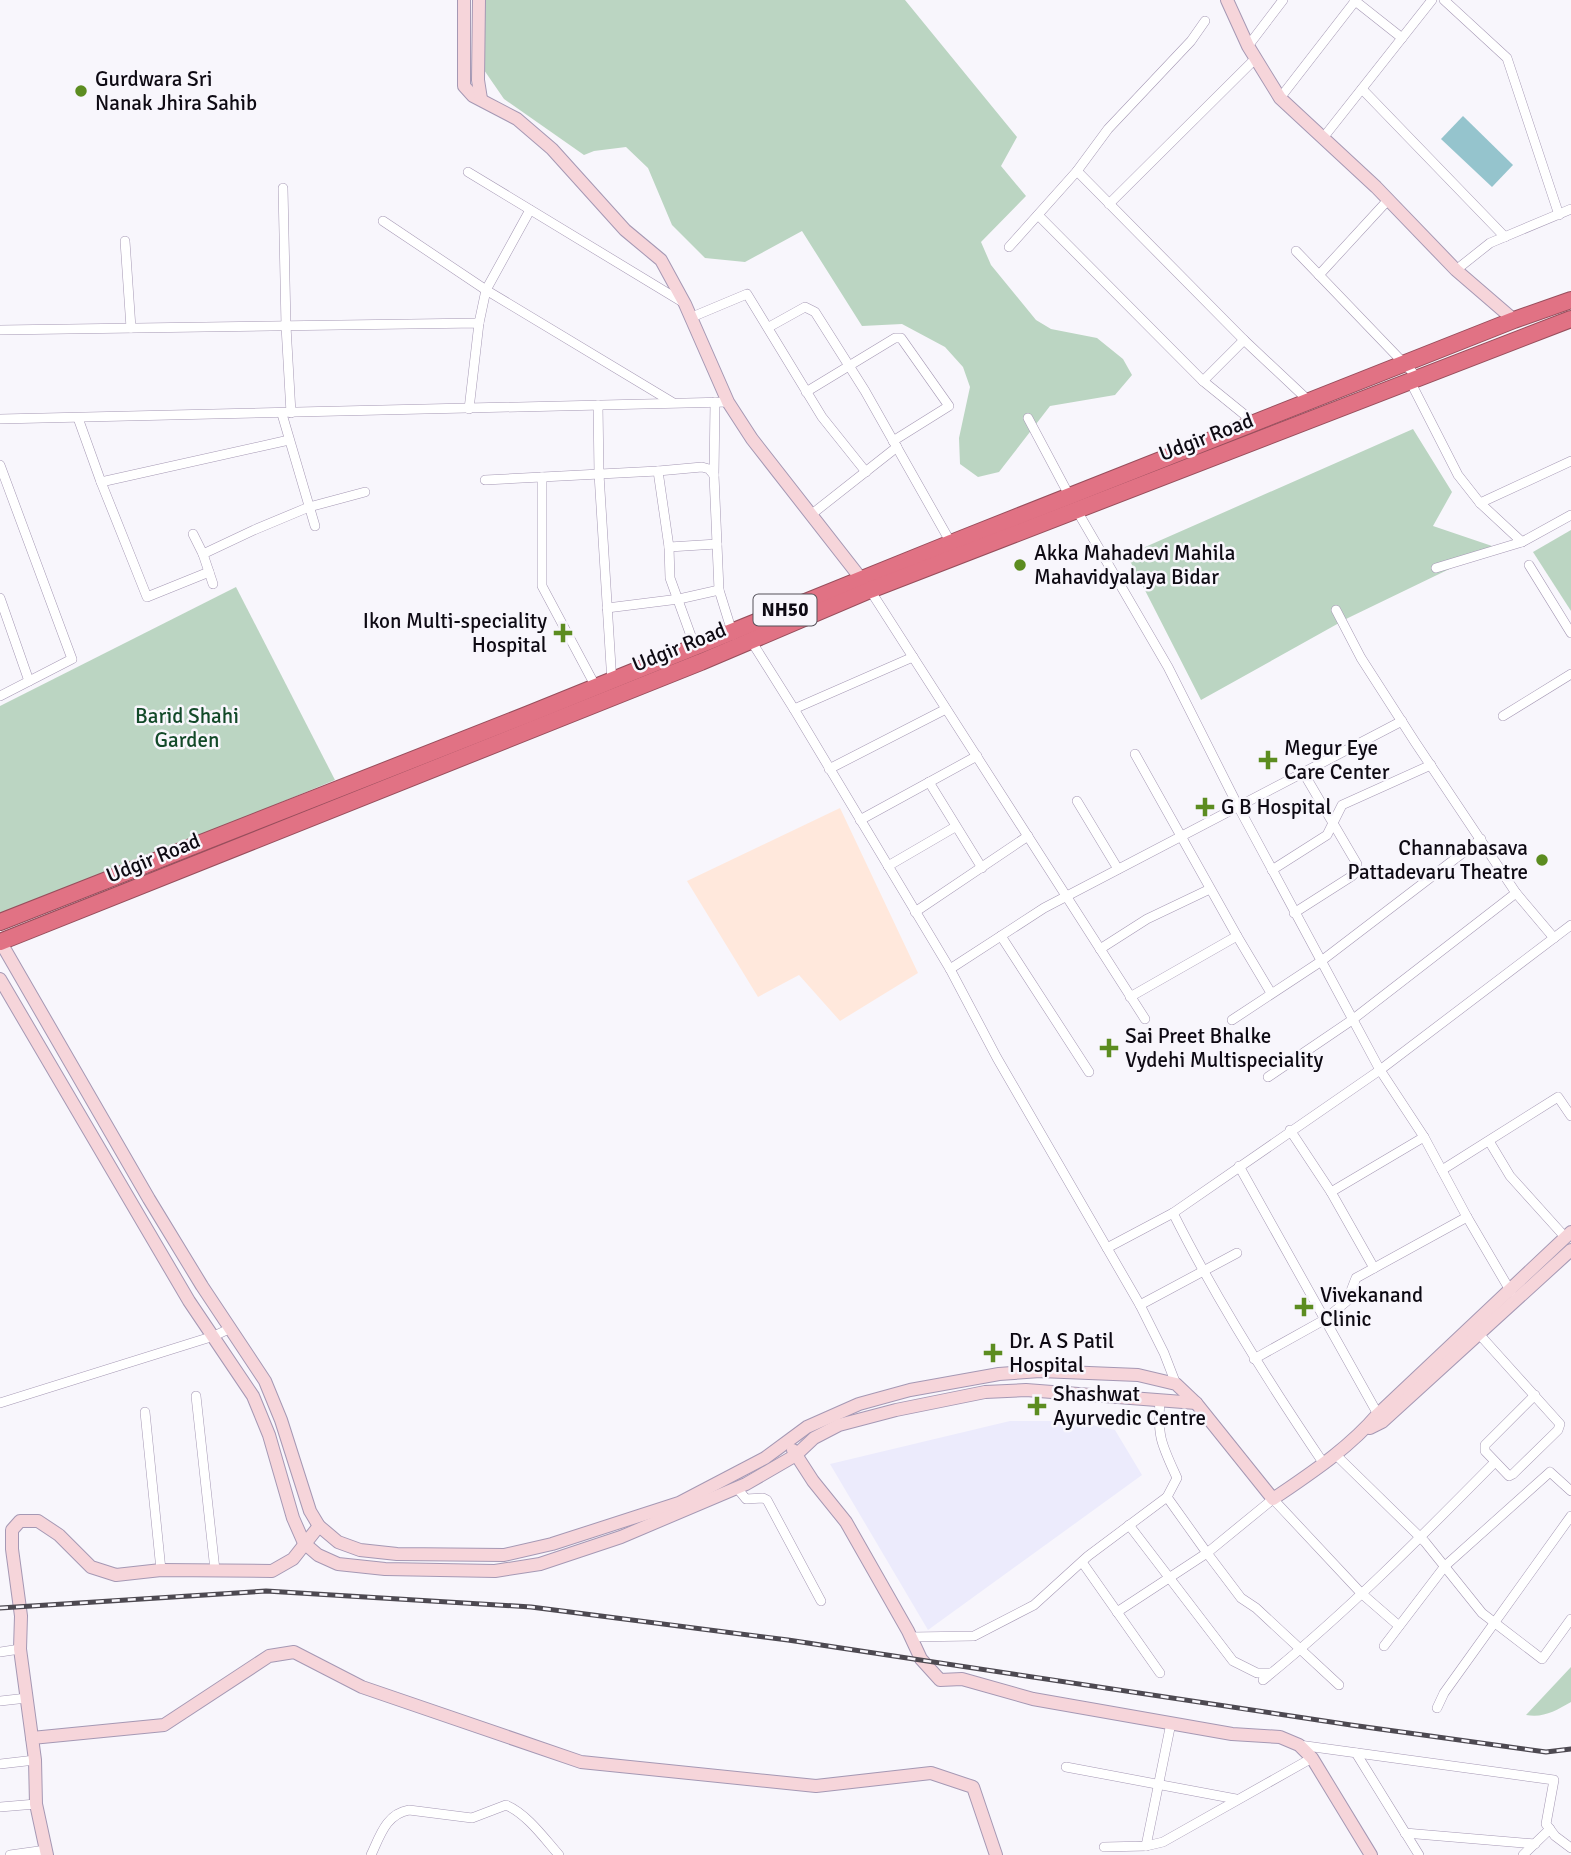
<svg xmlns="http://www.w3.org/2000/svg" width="1571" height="1855" font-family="Signika,sans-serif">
<rect width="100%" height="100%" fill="#f8f6fc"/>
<polygon fill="#ffe8dc" points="840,808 918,973 840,1021 799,975 758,997 687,881"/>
<polygon fill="#ecebfc" points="1010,1421 1075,1421 1115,1430 1142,1475 928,1630 830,1464"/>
<g fill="#bbd5c2">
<polygon points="483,0 905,0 1017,137 1001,166 1026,196 981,242 991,265 1036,320 1051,329 1097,338 1123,359 1132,375 1115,395 1050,406 999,472 978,477 960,464 959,438 970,387 963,367 945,347 902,324 862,326 802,231 745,262 705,258 672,225 648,168 626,147 594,151 584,155 504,99 484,70"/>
<polygon points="1413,429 1452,492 1433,526 1495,547 1348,618 1201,700 1127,555"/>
<polygon points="1571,530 1571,611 1533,552"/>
<polygon points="236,587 335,780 0,919 0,706"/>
<path d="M 1571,1667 L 1571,1702 C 1555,1711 1544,1718 1526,1715 Z"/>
</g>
<polygon fill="#95c4cd" points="1463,116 1513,165 1492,187 1441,139"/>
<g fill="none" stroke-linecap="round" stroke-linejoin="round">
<g stroke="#a598b4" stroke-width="10">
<g id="street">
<polyline points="1354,0 1402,38"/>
<polyline points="1444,0 1507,58 1559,215"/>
<polyline points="1248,46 1283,0"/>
<polyline points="1362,89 1505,237"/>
<polyline points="1280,98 1356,0"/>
<polyline points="1323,138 1432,0"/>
<polyline points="1077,171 1244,340"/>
<polyline points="468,172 684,303"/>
<polyline points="283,188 286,326 291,413"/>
<polyline points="1109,204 1256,58"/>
<polyline points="1038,215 1203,381 1256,424"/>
<polyline points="383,221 486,290 672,402"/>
<polyline points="125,241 131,328"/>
<polyline points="1009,247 1077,171 1108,129 1191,41 1205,21"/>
<polyline points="1296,251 1418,378"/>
<polyline points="1456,270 1490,243 1571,209"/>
<polyline points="1319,275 1388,200"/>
<polyline points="692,317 747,294 822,417 866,472"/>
<polyline points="479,323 486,290 530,210"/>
<polyline points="769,327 805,307 815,312 865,391 951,543"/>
<polyline points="0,330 479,323 469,409"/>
<polyline points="1203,381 1244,340 1310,402"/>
<polyline points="1410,381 1458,475 1480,503 1522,542"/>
<polyline points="806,392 895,338 901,338 949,406 893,441"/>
<polyline points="715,402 714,475 719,590 733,635"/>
<polyline points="598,405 599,474 612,683"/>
<polyline points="282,414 315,526"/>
<polyline points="78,418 101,482 147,597 209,572"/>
<polyline points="1028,418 1070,497"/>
<polyline points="0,419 728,402"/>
<polyline points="0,465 72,659 0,696"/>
<polyline points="658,471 702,467 709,469 714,475"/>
<polyline points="542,477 542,586 597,689"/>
<polyline points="485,480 658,471 669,547 670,578 695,647"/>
<polyline points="101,482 289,440"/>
<polyline points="1480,503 1571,461"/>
<polyline points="1076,509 1168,667 1239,808 1380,1070 1424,1137 1467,1217 1511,1292"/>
<polyline points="812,514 897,447"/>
<polyline points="193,534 203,554 213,584"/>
<polyline points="669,547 717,544"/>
<polyline points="203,554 254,530 309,507 365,492"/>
<polyline points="1529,565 1571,633"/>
<polyline points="1436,568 1522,542 1571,515"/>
<polyline points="870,590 1145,1019"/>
<polyline points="0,598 29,681"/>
<polyline points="607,608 679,599 719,590"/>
<polyline points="1336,610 1361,658 1415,742 1516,893 1554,938"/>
<polyline points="750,639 794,709 950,969 997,1058 1140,1305 1164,1353 1176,1384"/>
<polyline points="794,709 913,657"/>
<polyline points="1503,716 1571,674"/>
<polyline points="1135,754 1237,936 1271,993"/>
<polyline points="829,769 946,709"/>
<polyline points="929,782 982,868"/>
<polyline points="1077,801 1118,869"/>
<polyline points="860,820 977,756"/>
<polyline points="888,866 955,827"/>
<polyline points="1272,870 1327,835 1342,805 1431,765"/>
<polyline points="915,912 1028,836"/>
<polyline points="1294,913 1352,876 1357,871 1357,864 1303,772"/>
<polyline points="1001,936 1089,1072"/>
<polyline points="1100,949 1147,919 1210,889"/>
<polyline points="950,969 1044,908 1402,721"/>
<polyline points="1130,997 1237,936"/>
<polyline points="1232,1020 1320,962 1481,839"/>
<polyline points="1268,1077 1352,1020 1516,893"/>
<polyline points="1290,1130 1331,1192 1424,1137"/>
<polyline points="1489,1141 1510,1176 1565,1237"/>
<polyline points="1239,1166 1380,1418"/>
<polyline points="1442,1170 1558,1097 1571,1116"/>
<polyline points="1331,1192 1374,1268"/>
<polyline points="1107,1248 1173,1213"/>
<polyline points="1140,1305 1237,1253"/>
<polyline points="1479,1334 1560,1424 1558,1430 1513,1474 1509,1476 1485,1451 1485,1445 1535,1395"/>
<polyline points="1254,1359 1324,1320 1347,1301 1356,1278 1467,1217"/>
<polyline points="196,1396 215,1570"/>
<polyline points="0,1403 214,1336 231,1328"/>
<polyline points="145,1412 161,1570"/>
<polyline points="1336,1455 1425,1542 1482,1613 1542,1659 1571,1619"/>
<path d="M 1324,1464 C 1269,1383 1217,1301 1173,1213 L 1380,1070 L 1571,925"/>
<polyline points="737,1488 746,1499 763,1498 767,1500 821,1601"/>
<polyline points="1129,1525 1233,1661 1257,1673 1271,1673"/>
<polyline points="1082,1562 1160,1673"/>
<polyline points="1117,1612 1207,1553 1167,1497"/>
<path d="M 911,1637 L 974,1636 L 1034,1605 L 1088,1556 L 1167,1497 L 1177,1478 C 1162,1445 1157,1437 1160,1401"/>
<polyline points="1384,1646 1445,1566 1550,1472 1571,1491"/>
<polyline points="0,1652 20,1649"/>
<path d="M 1263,1680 C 1346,1613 1421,1537 1495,1462"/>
<polyline points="1339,1685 1256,1608 1241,1598 1207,1553 1273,1499 1361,1593 1399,1626"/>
<polyline points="0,1701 27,1698"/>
<polyline points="1437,1708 1444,1693 1571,1516"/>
<polyline points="1299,1745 1554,1780 1546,1824 1555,1836 1571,1848"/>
<polyline points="1356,1753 1419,1855"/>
<polyline points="0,1764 35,1760"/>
<polyline points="1066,1767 1236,1799"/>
<polyline points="0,1807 36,1804"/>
<polyline points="1405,1833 1535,1844"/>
<polyline points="1146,1846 1171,1723"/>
<polyline points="1104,1847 1146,1846 1163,1842 1312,1758"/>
<polyline points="10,1855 46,1850"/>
<path d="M 371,1855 C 380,1836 386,1814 409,1810 L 472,1818 L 506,1805 C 527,1814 544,1838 559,1855"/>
<polyline points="1523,1855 1550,1829"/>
</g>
</g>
<g stroke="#a598b4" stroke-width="14">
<g id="secondary">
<polyline points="464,0 464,86 473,96 517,119 552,149 625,230 661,260 685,304 728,402 752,439 866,585"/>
<polyline points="479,0 478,80 481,99"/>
<polyline points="1227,0 1248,46 1280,98 1376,187 1456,270 1514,320"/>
<path d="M 0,941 L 149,1199 L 202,1286 L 265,1381 L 281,1420 L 310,1511 L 319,1526 L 338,1542 L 360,1550 L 397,1554 L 504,1555 L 552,1544 L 679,1503 L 765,1458 L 807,1427 L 859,1404 L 910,1390 L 999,1374 L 1040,1371 L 1138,1375 L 1176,1384 L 1196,1403 L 1273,1499 C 1311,1473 1348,1449 1378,1414 L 1571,1232"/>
<polyline points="0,979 189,1301 253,1396 269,1435 293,1518 304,1543 318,1555 338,1564 385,1569 495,1571 540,1564 621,1537 746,1484 796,1455 814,1438 839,1425 896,1410 985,1392 1026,1390 1196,1403"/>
<polyline points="1370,1428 1382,1422 1571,1250"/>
<polyline points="793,1450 813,1481 846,1522 908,1631 921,1659 940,1680 962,1679 1033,1699 1232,1734 1280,1737 1299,1745 1312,1758 1371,1855"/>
<polyline points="32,1738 164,1725 269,1656 294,1652 362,1687 581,1762 816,1786 931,1773 973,1787 996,1855"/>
<polyline points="47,1855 36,1804 35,1760 20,1649 21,1616 12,1549 12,1530 20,1521 38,1521 59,1535 91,1567 116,1575 161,1570 272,1571 293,1559 319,1526"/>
</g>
</g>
<g stroke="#974e5c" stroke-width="18">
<g id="highway">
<polyline points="0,922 529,714 951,543 1514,320 1571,300"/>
<polyline points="0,942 701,662 870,590 1571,319"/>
</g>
</g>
<use href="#street" stroke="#fff" stroke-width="9"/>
<use href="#secondary" stroke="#f6d5da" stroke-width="12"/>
<use href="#highway" stroke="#e17284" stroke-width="16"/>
<g stroke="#4d4951" stroke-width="5">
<polyline id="rail" points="0,1608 266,1591 531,1607 788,1640 1351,1725 1546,1752 1571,1749"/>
</g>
<use href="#rail" stroke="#f8f6fc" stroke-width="2.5" stroke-dasharray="8" stroke-linecap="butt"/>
</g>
<g fill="#5c8c20" stroke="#f8f6fc" stroke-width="2.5">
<circle cx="81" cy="91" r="7"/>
<circle cx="1020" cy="565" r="7"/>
<path d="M559.5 622.5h7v7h7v7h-7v7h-7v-7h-7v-7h7z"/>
<path d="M1264.5 749.5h7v7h7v7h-7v7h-7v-7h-7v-7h7z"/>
<path d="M1201.5 796.5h7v7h7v7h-7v7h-7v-7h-7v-7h7z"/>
<circle cx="1542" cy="860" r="7"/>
<path d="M1105.5 1037.5h7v7h7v7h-7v7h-7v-7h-7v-7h7z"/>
<path d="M1300.5 1296.5h7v7h7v7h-7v7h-7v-7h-7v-7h7z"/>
<path d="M989.5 1342.5h7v7h7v7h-7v7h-7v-7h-7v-7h7z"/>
<path d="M1033.5 1395.5h7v7h7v7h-7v7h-7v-7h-7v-7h7z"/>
</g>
<g text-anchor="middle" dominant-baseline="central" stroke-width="5" stroke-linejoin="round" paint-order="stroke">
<rect fill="#f8f6fc" stroke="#545159" stroke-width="2" x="753.5" y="594.5" width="63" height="31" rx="5"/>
<g font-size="19" font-weight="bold" fill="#0e0a13">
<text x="785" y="610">NH50</text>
</g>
<g font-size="21" fill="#0e0a13" stroke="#f8f6fc" text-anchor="start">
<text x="95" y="79">Gurdwara Sri<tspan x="95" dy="24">Nanak Jhira Sahib</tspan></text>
<text x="1034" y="553">Akka Mahadevi Mahila<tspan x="1034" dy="24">Mahavidyalaya Bidar</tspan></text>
<text x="547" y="621" text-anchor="end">Ikon Multi-speciality<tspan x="547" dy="24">Hospital</tspan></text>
<text x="1284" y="748">Megur Eye<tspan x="1284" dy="24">Care Center</tspan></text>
<text x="1221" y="807">G B Hospital</text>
<text x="1528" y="848" text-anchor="end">Channabasava<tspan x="1528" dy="24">Pattadevaru Theatre</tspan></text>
<text x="1125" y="1036">Sai Preet Bhalke<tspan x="1125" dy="24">Vydehi Multispeciality</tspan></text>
<text x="1320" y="1295">Vivekanand<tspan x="1320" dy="24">Clinic</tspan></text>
<text x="1009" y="1341">Dr. A S Patil<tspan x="1009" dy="24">Hospital</tspan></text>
<text x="1053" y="1394">Shashwat<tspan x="1053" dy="24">Ayurvedic Centre</tspan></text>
</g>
<g font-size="21" fill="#0e0a13" stroke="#f8f6fc">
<text transform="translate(1206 437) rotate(-21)">Udgir Road</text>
<text transform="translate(679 647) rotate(-22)">Udgir Road</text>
<text transform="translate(153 858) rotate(-22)">Udgir Road</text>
</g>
<g font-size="21" fill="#124928" stroke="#f8f6fc">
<text x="187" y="716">Barid Shahi<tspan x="187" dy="24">Garden</tspan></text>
</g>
</g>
</svg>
